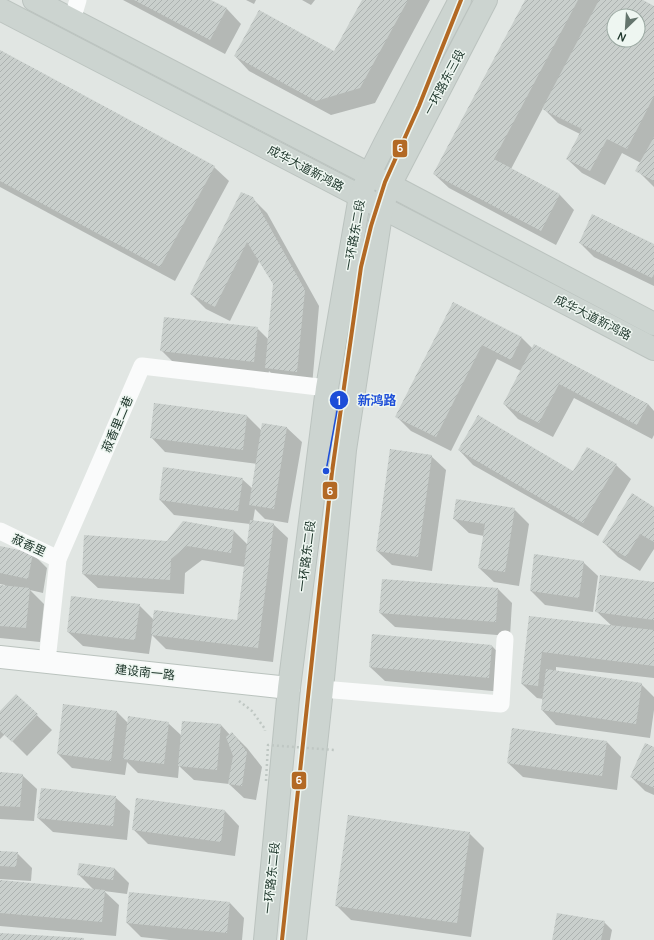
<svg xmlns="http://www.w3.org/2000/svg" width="654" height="940" font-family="Manrope,'Noto Sans SC',sans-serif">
<defs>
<pattern id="building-hatch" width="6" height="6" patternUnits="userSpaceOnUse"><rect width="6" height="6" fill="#c9cfcc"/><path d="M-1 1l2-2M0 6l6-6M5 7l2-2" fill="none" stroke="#acb2b0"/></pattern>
</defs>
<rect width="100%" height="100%" fill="#e1e6e3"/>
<g fill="#0003" fill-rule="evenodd">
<polygon points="123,0 209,0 227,9 241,24 225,54"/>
<polygon points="246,0 256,0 254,4"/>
<polygon points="302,0 315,0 311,5"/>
<polygon points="363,0 430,0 375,103 331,115 249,71 235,56 334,53"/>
<path d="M 527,0 L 641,0 L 654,7 L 654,187 L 637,170 L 641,163 L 622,153 L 605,185 L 582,173 L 567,159 L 580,134 L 558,123 L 543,108 L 511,169 L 560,195 L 574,210 L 556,245 L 449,188 L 434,174 ZM 614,16 L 638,16 L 638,40 L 614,40 Z"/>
<polygon points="0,52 214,167 229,181 175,281 0,187"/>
<polygon points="252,198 267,213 319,306 312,386 281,383 269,371 268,376 176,365 161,350 257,328 269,340 274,284 260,260 230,321 206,309 191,294"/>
<polygon points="580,243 654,245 654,286 594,257"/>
<polygon points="454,304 522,338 533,349 648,404 654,411 654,435 652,439 574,398 553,437 518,419 504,404 521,371 497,359 451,451 411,431 397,417"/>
<polygon points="247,416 262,431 263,424 287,428 302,442 288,523 265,519 255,509 253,521 273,524 288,538 273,662 166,649 152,635 149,654 83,646 68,632 139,605 154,620 238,621 245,567 202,560 185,573 184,594 98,588 83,574 167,542 234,531 248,545 250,524 174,515 160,500 242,479 253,489 257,464 165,452 151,437"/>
<polygon points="459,450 574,472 616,465 631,479 598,536 473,465"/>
<polygon points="431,456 446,470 432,571 392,565 377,551"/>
<polygon points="654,508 654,549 640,571 618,557 603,542"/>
<polygon points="514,509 529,524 519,586 494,582 479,568 484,536 469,533 454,519"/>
<polygon points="0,547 33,554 47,568 43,593 30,590 44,604 40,642 0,638 0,586 5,587 5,585 0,584"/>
<polygon points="583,562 598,576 593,612 545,605 531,591"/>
<polygon points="654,583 654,678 556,667 556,672 641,684 654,697 654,710 650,738 556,725 542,710 543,699 537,698 522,684 530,617 612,626 596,611"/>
<polygon points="498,589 512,603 510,636 395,627 380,613"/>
<polygon points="492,646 506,661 503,692 385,681 370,667"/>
<polygon points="16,695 52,730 27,756 5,734 0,739 0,712"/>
<polygon points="117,712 128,723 168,723 182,736 221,725 230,735 232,733 247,748 262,767 256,800 244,798 229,784 194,780 179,766 178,778 138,773 127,762 125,775 72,768 58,754"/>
<polygon points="607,742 621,757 617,790 523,777 508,763"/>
<polygon points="654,748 654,795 645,791 631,777"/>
<polygon points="0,773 22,775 37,789 34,821 0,819"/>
<polygon points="115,797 130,811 127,840 53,832 38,818"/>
<polygon points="225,811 239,826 235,856 148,844 133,829"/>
<polygon points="469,833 484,848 471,937 351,920 336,905"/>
<polygon points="0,852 17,853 32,868 31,881 0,879"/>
<polygon points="114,868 129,883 127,894 104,891 119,905 116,936 0,926 0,881 94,890 78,874"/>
<polygon points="230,903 244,918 242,940 169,940 141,937 127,923"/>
<polygon points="604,922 612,930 610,940 553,940"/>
</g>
<g fill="url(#building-hatch)" fill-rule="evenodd">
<polygon points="134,0 211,0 227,8 210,40"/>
<polygon points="362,0 408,0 360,88 316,101 234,56 259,10 334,51"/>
<polygon points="525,0 578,0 494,159 560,194 541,231 433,174"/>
<path d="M 599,0 L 643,0 L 654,6 L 654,96 L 627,149 L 607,139 L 590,171 L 566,159 L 582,129 L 542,109 ZM 614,16 L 638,16 L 638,40 L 614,40 Z"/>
<polygon points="0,50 215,166 160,267 0,181"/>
<polygon points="654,137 654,181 635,171"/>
<polygon points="241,192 253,197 305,290 297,372 265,368 273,284 247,242 215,307 190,294"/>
<polygon points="592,214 654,244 654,274 652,278 579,243"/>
<polygon points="453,302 522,337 511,360 482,345 436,437 395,417"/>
<polygon points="164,317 258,327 254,362 160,351"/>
<polygon points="534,344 648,404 637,425 559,384 539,423 503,404"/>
<polygon points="154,403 247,415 243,450 150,438"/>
<polygon points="478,415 573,471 587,447 617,464 583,523 458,450"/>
<polygon points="262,423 287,427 274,509 249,505"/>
<polygon points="390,449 432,455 418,557 376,551"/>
<polygon points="163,467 243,478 238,511 159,500"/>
<polygon points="632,493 654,507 654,542 640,534 626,557 602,542"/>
<polygon points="456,499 515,508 505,572 478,568 485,524 453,519"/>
<polygon points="250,520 274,523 258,648 151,635 154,610 237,620"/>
<polygon points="183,521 234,530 231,553 187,546 171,559 170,580 82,574 84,535 167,541"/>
<polygon points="0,546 33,553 28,579 0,573"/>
<polygon points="534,554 584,561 579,598 530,591"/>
<polygon points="600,575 654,582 654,620 595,612"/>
<polygon points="382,579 498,588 496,622 379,613"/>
<polygon points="0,585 30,588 26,628 0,626"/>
<polygon points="71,596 140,604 135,640 67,632"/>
<polygon points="529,616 654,630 654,666 542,652 538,686 521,684"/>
<polygon points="372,634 492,645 489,678 369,667"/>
<polygon points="546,669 642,683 636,724 541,710"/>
<polygon points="16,694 38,714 12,742 0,731 0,711"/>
<polygon points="63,704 117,711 111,761 57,754"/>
<polygon points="128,716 169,722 164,764 123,759"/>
<polygon points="182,721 221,724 217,770 178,766"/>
<polygon points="512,728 607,741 602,776 507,763"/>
<polygon points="232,732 247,752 242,786 228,784 233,756 226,737"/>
<polygon points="645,743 654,747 654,788 630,777"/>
<polygon points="0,772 23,774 20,807 0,806"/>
<polygon points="41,788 116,796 113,826 37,818"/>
<polygon points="136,798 225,810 221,842 132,830"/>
<polygon points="348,815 470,832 457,923 335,906"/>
<polygon points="0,851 18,852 16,867 0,866"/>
<polygon points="79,863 115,868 113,880 77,875"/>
<polygon points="0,880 105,890 102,922 0,913"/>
<polygon points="129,892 230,902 227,933 126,923"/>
<polygon points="557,913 605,921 601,940 552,940"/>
<polygon points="0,933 84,938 84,940 0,940"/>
</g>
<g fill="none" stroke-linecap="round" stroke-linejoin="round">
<g stroke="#bac3be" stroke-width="24">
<polyline id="secondary" points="0,657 289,688"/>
</g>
<g stroke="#bbc3bf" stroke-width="24">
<g id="primary">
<polyline points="34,0 390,185 654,324"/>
<polyline points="0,9 654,349"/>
<polyline points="265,940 289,688 327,388 360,196 369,175 385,143 460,0"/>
<polyline points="295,940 322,689 345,450 382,208 390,185 486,0"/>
</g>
</g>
<polyline stroke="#bfc7c3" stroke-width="2.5" stroke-dasharray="2 3" stroke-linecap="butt" points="239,701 252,711 265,729 265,731"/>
<g stroke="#fafbfb" stroke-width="17">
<polyline points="72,20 78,0"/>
<polyline points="0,531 58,559"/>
<polyline points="47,661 58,559 142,366 327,388"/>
<polyline points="322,689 501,704 505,639"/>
</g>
<use href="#secondary" stroke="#fafbfb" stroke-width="22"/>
<use href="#primary" stroke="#ccd4d0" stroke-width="22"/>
<polyline stroke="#bfc7c3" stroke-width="2.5" stroke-dasharray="2 3" stroke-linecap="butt" points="266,781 268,745 334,750"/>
<g stroke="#eef6f1" stroke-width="7">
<polyline id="metro-1" points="282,940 332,472 361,267 371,226 385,182 419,106 461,0"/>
</g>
<use href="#metro-1" stroke="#b36924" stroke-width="4"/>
</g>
<g text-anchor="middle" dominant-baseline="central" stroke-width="3" stroke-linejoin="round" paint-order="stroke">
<g font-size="12" fill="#20382d" stroke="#eef6f1">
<text transform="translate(444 82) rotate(-62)">一环路东三段</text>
<text transform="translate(306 168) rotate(28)">成华大道新鸿路</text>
<text transform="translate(354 235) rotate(-80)">一环路东二段</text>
<text transform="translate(593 317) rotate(27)">成华大道新鸿路</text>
<text transform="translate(117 424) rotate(-67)">菽香里二巷</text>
<text transform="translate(29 545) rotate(25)">菽香里</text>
<text transform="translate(306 556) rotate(-83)">一环路东二段</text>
<text transform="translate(145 672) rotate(6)">建设南一路</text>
<text transform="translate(271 878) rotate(-84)">一环路东二段</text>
</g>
</g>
<path fill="none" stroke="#1d4ed8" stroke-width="1.5" d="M326 471L339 400"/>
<g fill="#1d4ed8" stroke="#eef6f1" stroke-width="1.5">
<circle cx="326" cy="471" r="4"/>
<circle cx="339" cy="400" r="10"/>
</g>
<g font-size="12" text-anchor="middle" font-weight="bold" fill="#fff">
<text x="339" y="405">1</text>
</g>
<g font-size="13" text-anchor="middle" font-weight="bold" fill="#1d4ed8" stroke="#eef6f1" stroke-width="3" stroke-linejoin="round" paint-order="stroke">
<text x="377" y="405">新鸿路</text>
</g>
<g stroke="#eef6f1" stroke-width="1.5">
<rect x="392" y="139" width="16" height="19" rx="4" fill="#b36924"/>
<rect x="322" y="481" width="16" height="19" rx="4" fill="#b36924"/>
<rect x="291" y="771" width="16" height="19" rx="4" fill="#b36924"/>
</g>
<g font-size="11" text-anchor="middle" font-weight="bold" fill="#fff">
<text x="400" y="152">6</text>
<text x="330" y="495">6</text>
<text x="299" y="784">6</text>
</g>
<g transform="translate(626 28) rotate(205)"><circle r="19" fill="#eef6f1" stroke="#9caaa3"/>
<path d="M0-3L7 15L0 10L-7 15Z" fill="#64756d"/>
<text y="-6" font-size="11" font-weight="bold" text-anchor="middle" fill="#20382d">N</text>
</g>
</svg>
